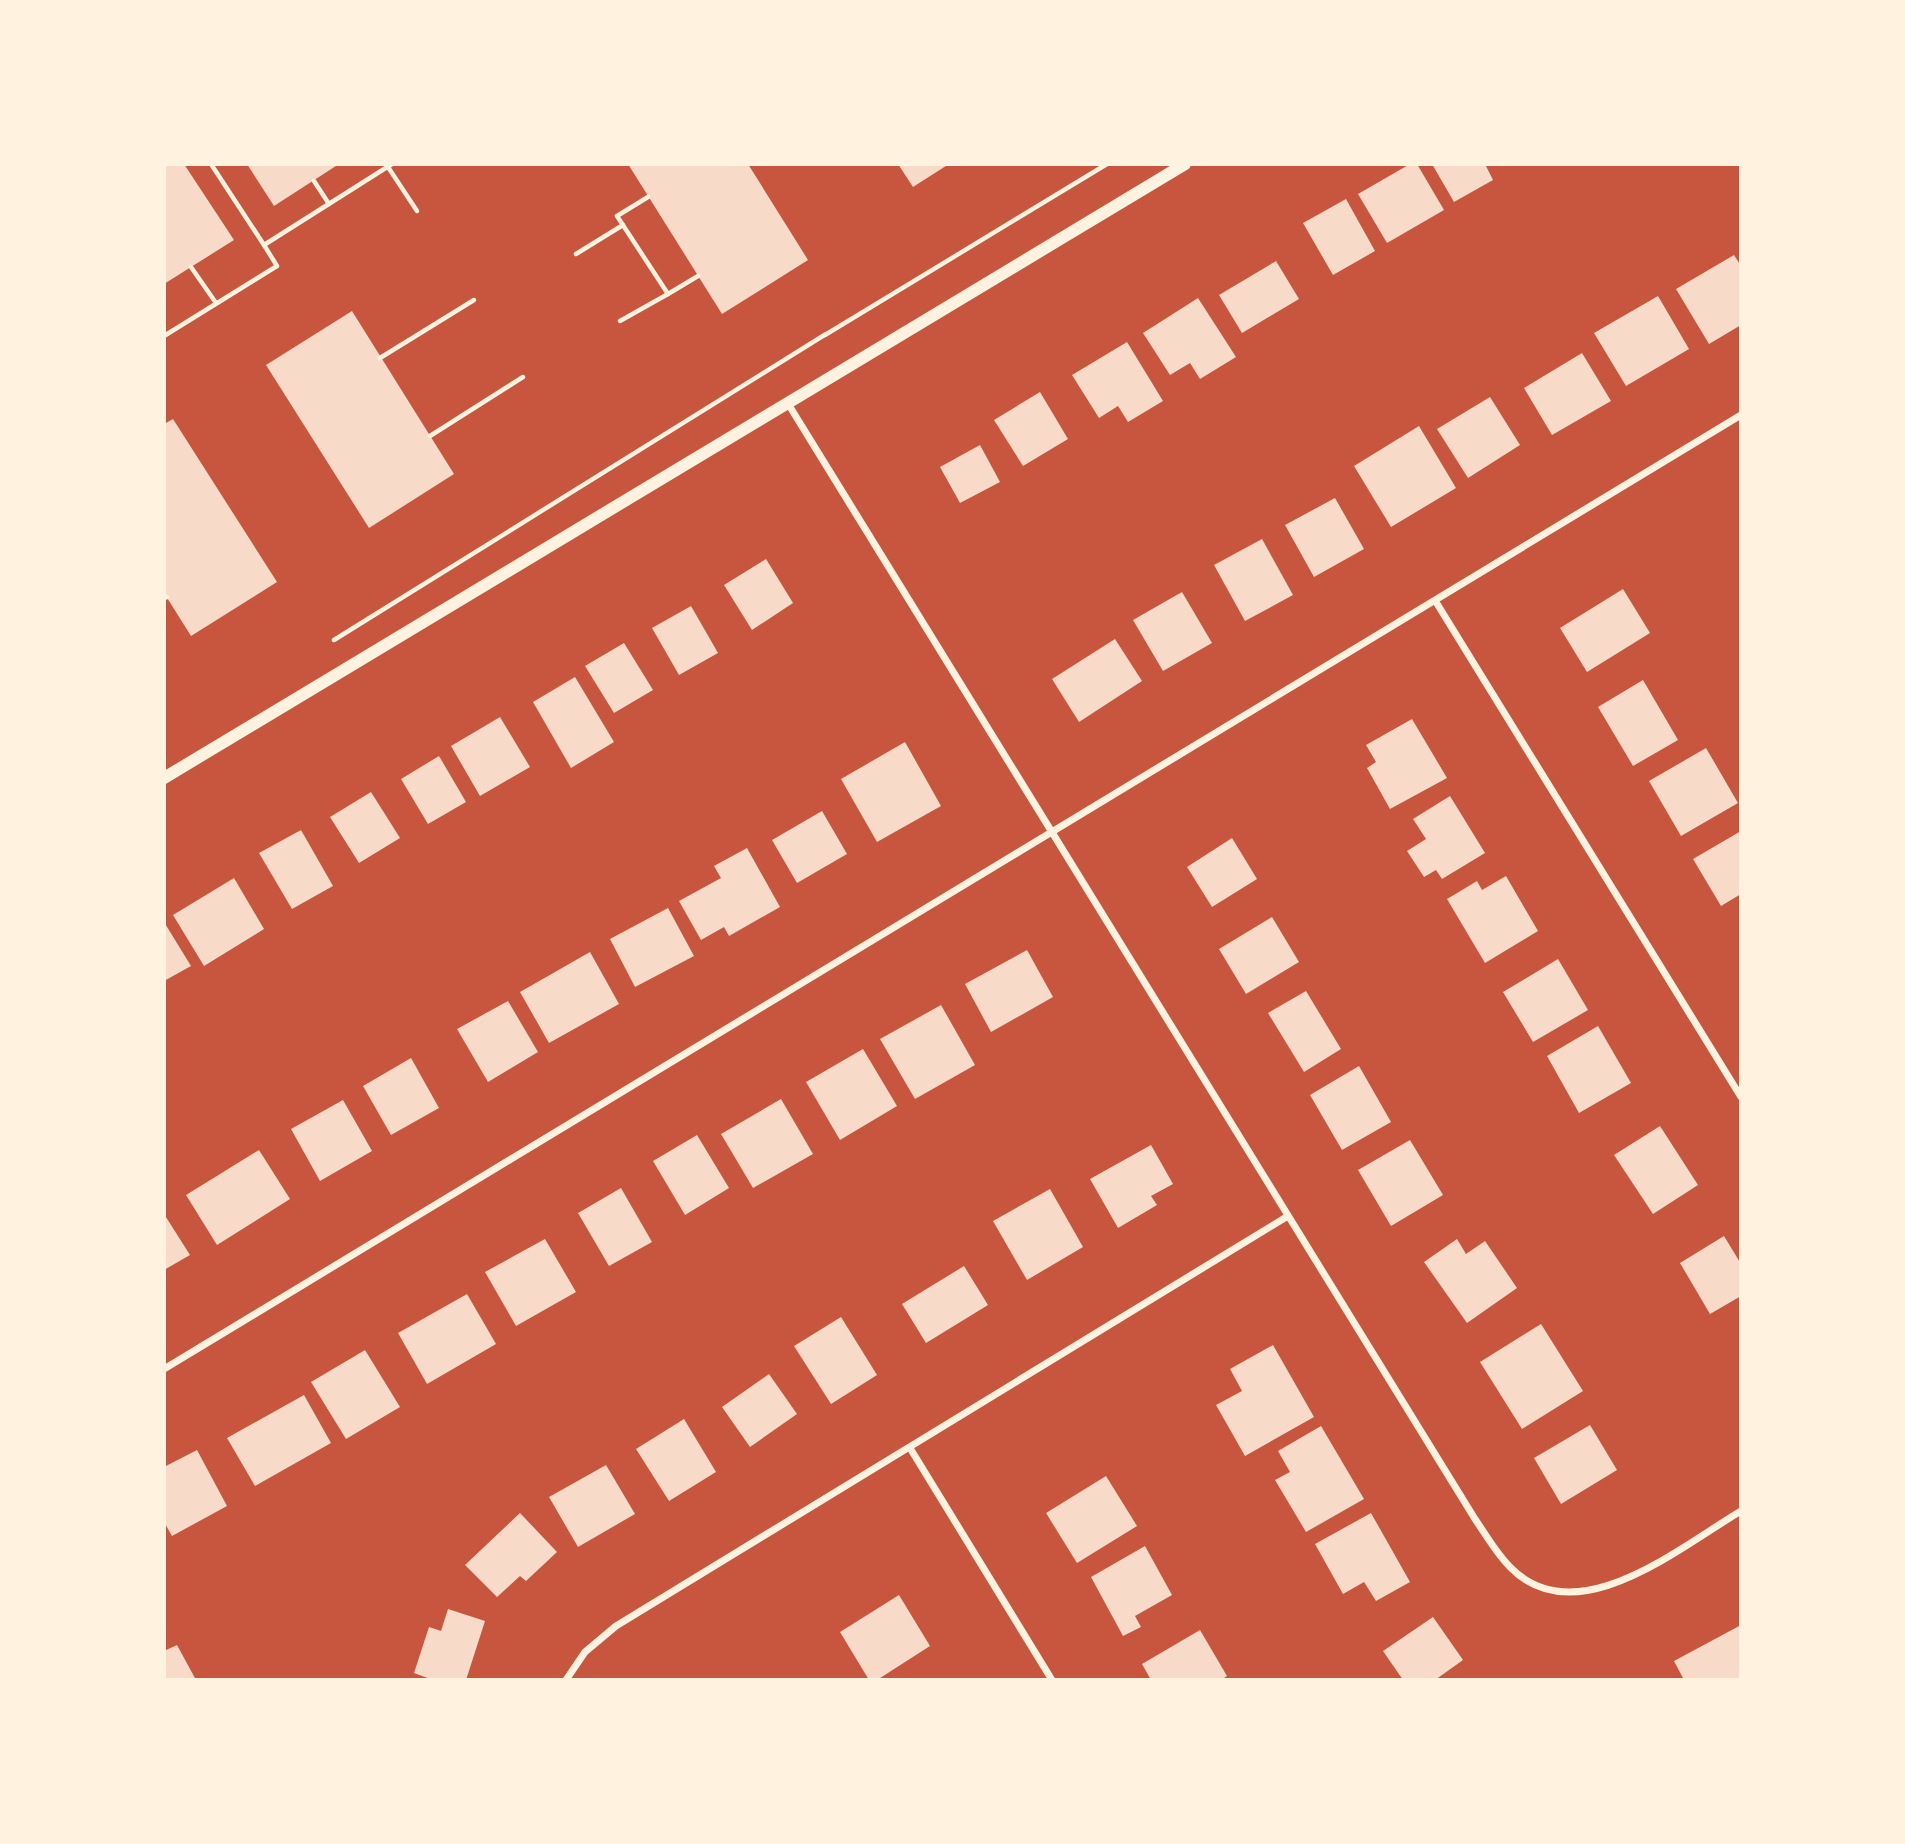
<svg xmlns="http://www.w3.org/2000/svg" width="1905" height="1844" font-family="'Titillium Web',sans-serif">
<rect width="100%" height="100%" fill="#c8553d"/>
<g fill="#f7dbc8">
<polygon points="164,164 184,164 234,240 164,284"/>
<polygon points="247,164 339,164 274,206"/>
<polygon points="628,164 748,164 808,260 722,314"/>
<polygon points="898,164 949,164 913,187"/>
<polygon points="1410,164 1417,164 1444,210 1387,243 1358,194"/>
<polygon points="1432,164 1485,164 1493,180 1454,202"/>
<polygon points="1346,199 1375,251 1333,275 1303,223"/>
<polygon points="1734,255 1741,266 1741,325 1709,344 1676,289"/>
<polygon points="1276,261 1299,299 1242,333 1219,295"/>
<polygon points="1658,296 1689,349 1626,386 1594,333"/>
<polygon points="1198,298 1236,357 1200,379 1190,363 1170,375 1143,333"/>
<polygon points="352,311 454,474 369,528 266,365"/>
<polygon points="1127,342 1163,401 1128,422 1118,406 1099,418 1072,375"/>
<polygon points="1582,353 1611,401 1552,435 1524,388"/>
<polygon points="1040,392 1068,439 1023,466 994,420"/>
<polygon points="1490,397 1520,445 1468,478 1437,429"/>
<polygon points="173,419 277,582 191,636 164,593 164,424"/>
<polygon points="1419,426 1456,488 1391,527 1354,466"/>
<polygon points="980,445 1000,482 960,503 940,467"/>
<polygon points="1335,498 1364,549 1314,577 1285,525"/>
<polygon points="1262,539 1293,595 1245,621 1214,565"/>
<polygon points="766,559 793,603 752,630 724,585"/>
<polygon points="1623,589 1650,633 1587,672 1560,628"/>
<polygon points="1182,592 1212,643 1163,671 1133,620"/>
<polygon points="691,606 718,653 679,675 652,628"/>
<polygon points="1115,639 1142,681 1079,722 1052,679"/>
<polygon points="624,643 653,690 614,713 585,666"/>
<polygon points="575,677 614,742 571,768 533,702"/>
<polygon points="1643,680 1678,740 1633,766 1598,707"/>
<polygon points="500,717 530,767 480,796 451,746"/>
<polygon points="1412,719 1447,778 1390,809 1367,768 1376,762 1366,745"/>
<polygon points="905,742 941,806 877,842 841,779"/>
<polygon points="1706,748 1738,803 1681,836 1649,781"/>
<polygon points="439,756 466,802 428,824 401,779"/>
<polygon points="371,792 400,838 359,863 330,817"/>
<polygon points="1450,796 1485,853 1442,879 1436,870 1424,877 1407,851 1426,839 1413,819"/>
<polygon points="822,811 847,854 797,883 772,840"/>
<polygon points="301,830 333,886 292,909 259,853"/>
<polygon points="1741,831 1741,894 1721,906 1693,859"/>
<polygon points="1232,838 1257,879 1212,907 1187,867"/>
<polygon points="747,848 780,907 729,936 724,927 701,940 679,901 721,878 714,866"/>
<polygon points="1506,876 1538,931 1485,963 1447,899 1477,881 1482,890"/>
<polygon points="234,878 264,929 204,966 173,915"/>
<polygon points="668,908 694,956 635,987 610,939"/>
<polygon points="1272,917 1299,962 1246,994 1219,949"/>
<polygon points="164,922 191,966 164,981"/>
<polygon points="1027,950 1053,997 991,1032 965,984"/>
<polygon points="590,952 619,1004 549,1043 520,992"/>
<polygon points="1558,959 1588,1010 1533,1042 1503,992"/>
<polygon points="1306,991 1341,1049 1304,1072 1268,1013"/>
<polygon points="508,1001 538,1052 488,1082 457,1029"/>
<polygon points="941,1005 975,1065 915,1099 880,1039"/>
<polygon points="1598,1026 1631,1083 1579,1113 1547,1056"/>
<polygon points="863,1049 897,1106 840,1140 806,1082"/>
<polygon points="411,1058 439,1108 391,1135 363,1086"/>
<polygon points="1359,1066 1391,1122 1342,1150 1310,1095"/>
<polygon points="781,1099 813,1154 753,1188 721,1134"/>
<polygon points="343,1100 372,1151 320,1181 291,1129"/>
<polygon points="1660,1126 1698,1185 1653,1214 1614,1155"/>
<polygon points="697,1135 729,1188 685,1215 653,1161"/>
<polygon points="1410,1140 1443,1195 1391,1226 1358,1170"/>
<polygon points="1151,1145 1173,1184 1151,1196 1157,1205 1118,1228 1090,1179"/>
<polygon points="259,1150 290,1199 217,1245 186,1195"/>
<polygon points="621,1188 652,1242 609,1266 578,1213"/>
<polygon points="1050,1189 1083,1247 1027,1280 993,1221"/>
<polygon points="164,1214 190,1255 164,1270"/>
<polygon points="1724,1236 1741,1264 1741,1296 1710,1314 1680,1263"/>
<polygon points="545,1239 576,1292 516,1326 485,1272"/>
<polygon points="1457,1239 1466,1254 1485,1241 1517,1288 1467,1323 1424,1262"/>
<polygon points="964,1266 988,1305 926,1343 902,1304"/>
<polygon points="467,1294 496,1344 427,1384 398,1333"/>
<polygon points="841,1317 877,1375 831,1404 794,1346"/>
<polygon points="1541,1324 1583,1391 1522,1429 1480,1362"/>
<polygon points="1273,1345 1314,1417 1245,1456 1216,1405 1242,1391 1230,1369"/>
<polygon points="365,1350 400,1407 346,1439 311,1382"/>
<polygon points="769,1374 797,1414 750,1447 722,1407"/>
<polygon points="304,1395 331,1443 255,1486 227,1438"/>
<polygon points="684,1419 716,1472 669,1501 636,1449"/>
<polygon points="1590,1425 1617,1470 1561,1504 1534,1458"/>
<polygon points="1321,1426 1364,1499 1306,1532 1275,1480 1290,1472 1278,1451"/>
<polygon points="197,1450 227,1506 172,1536 164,1522 164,1467"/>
<polygon points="606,1465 635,1514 578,1547 549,1497"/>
<polygon points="1106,1476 1137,1526 1077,1563 1046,1513"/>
<polygon points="520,1513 557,1552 526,1581 520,1576 497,1597 465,1565"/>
<polygon points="1371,1513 1410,1582 1376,1601 1364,1582 1343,1594 1315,1544"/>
<polygon points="1145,1546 1172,1595 1135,1616 1141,1627 1123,1636 1091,1577"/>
<polygon points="899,1595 930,1646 877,1680 869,1680 840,1632"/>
<polygon points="448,1609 485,1621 466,1680 433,1680 414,1673 429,1627 441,1631"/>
<polygon points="1433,1617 1463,1660 1435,1680 1403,1680 1383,1651"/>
<polygon points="1741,1625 1741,1680 1684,1680 1674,1661"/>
<polygon points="1200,1630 1227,1676 1221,1680 1151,1680 1142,1664"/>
<polygon points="177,1645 196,1680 164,1680 164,1651"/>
</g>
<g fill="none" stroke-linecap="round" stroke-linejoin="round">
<g stroke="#fff3e0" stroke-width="4.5">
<polyline points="211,164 264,245"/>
<polyline points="388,167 417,211"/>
<polyline points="314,181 329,204"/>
<polyline points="648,197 617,216 668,294 698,276"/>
<polyline points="576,254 623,225"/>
<polyline points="191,267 216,303"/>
<polyline points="620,321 668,294"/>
<polyline points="825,335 1107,164"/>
<polyline points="164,336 277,266 264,245 392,164"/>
<polyline points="380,358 474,300"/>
<polyline points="430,436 523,377"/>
<polyline points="164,598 167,597"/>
<polyline points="334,640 826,334"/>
</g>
<g stroke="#fff3e0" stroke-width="7">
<path d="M 787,402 L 1475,1519 C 1486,1535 1496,1553 1510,1567 C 1576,1635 1680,1547 1741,1511"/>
<polyline points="1436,602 1741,1097"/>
<polyline points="164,1369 1741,415"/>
<polyline points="910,1448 1052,1680"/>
<polyline points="566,1680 585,1652 616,1626 1288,1216"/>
</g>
<polyline stroke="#fff3e0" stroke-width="12" points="164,778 1185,164"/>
</g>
<rect width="1905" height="1844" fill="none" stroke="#fff3e0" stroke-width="332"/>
</svg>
